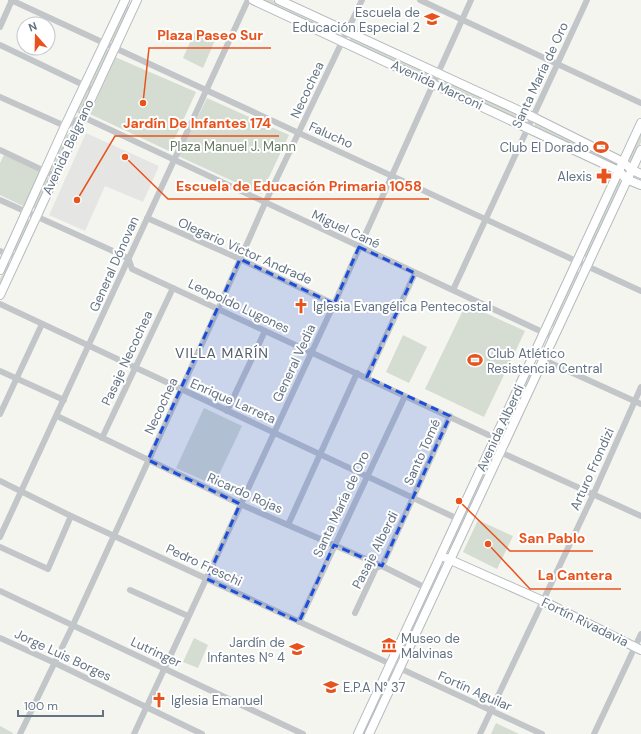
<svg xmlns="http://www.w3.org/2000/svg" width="641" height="734" font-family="'DM Sans',sans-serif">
<rect width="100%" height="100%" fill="#f5f5f0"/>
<polygon fill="#e5e6e4" points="86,133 159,166 143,202 105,186 85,231 49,215"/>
<g fill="#d5dcd1">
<polygon points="261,0 272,0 340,31 338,36"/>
<polygon points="125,5 130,7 113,43 109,41"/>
<polygon points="196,29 216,38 203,68 183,58"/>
<polygon points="351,37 430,73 428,77 349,41"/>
<polygon points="105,48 109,50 93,86 88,83"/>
<polygon points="115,57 196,92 169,151 90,114"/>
<polygon points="442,78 523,116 520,121 440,82"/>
<polygon points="86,89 91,91 80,114 76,112"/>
<polygon points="207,98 289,135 261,194 178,156"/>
<polygon points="536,122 617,163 615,166 534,126"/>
<polygon points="641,131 641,142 632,162 628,160"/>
<polygon points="67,134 72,136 55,172 50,170"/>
<polygon points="4,155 42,172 25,207 0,195 0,163"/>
<polygon points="47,177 51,179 36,209 32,207"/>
<polygon points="618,180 621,182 587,257 583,256"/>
<polygon points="26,219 30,221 16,251 13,250"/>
<polygon points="8,262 11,264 0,287 0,279"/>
<polygon points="576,271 579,272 553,327 550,325"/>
<polygon points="466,304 525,331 484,417 425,389"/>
<polygon points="403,335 427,347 409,383 386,372"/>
<polygon points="533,364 537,365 506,433 502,431"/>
<polygon points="204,408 242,426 214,485 176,468"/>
<polygon points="491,457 494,458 451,550 448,549"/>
<polygon points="478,520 513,536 497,569 463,552"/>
<polygon points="440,565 443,567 400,659 397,657"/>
<polygon points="194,638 208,645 198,668 183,662"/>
<polygon points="392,672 395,673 366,734 362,734"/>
<polygon points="496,723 519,734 520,734 491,734"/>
<polygon points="0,726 13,733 13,734 0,734"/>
</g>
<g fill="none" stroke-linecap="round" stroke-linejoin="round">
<g stroke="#b4b9be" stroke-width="10">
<g id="secondary">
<polyline points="253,0 619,171 626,179 641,185"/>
<polyline points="279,0 533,117 623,162 632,170 641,174"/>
<polyline points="0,270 65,126 125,0"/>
<polyline points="0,295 137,0"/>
<polyline points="446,558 543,601 641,650"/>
<polyline points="358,734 641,123"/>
<polyline points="369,734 641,150"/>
</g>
</g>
<g stroke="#c2c6c9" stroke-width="6">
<polyline points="11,0 641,291"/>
<polyline points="420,0 641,103"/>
<polyline points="0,27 12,0"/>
<polyline points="0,45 94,90"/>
<polyline points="0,97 65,126 83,117 553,337"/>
<polyline points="0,150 55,176"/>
<polyline points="0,200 124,256 129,260 132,269 495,438 500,452 641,516"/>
<polyline points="147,218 240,259 334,304"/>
<polyline points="0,251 18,258"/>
<polyline points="453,290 587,0"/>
<polyline points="0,304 458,519"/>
<polyline points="533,355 641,404"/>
<polyline points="0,371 64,400"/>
<polyline points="367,377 415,273"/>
<polyline points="227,411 265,331"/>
<polyline points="0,414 42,324"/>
<polyline points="57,416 240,504 382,566 426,588"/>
<polyline points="102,438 173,288"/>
<polyline points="0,481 71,516 542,734"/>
<polyline points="288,525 357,373"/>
<polyline points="0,537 248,0"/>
<polyline points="0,547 48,569 71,516"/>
<polyline points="130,590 188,616"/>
<polyline points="0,591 303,734"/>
<polyline points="355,613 376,568 382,566 450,416"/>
<polyline points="299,622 405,396"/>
<polyline points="0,638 55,663 202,734"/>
<polyline points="20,734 73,625 218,309 265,203 362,0"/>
<polyline points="134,734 334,304 471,0"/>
<polyline points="480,734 594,493 641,387"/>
<polyline points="594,734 641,634"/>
</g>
<use href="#secondary" stroke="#fff" stroke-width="8"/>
</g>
<path fill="#1d4ed8" fill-opacity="0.2" stroke="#1d4ed8" stroke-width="3" stroke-dasharray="8 5" stroke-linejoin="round" d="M 359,247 L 415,273 L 367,377 L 450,416 L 382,566 L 334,545 L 299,622 L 207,579 L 240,504 L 148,460 L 240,259 L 334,304 Z"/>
<defs>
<g id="school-bare" transform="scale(1.2)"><path d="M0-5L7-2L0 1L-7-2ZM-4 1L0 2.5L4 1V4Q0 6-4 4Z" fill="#e8531d" stroke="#fff" stroke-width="2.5" paint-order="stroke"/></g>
<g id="stadium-bare" transform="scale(1.2)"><path d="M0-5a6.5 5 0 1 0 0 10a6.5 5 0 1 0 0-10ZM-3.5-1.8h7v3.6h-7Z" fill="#e8531d" stroke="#fff" stroke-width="2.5" paint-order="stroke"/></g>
<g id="pharmacy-bare" transform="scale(1.2)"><path d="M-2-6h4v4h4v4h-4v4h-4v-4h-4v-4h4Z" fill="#e8531d" stroke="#fff" stroke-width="2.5" paint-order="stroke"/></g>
<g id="church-bare" transform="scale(1.2)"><path d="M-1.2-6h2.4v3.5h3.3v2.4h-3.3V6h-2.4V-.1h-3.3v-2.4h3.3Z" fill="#e8531d" stroke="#fff" stroke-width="2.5" paint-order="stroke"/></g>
<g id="museum-bare" transform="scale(1.2)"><path d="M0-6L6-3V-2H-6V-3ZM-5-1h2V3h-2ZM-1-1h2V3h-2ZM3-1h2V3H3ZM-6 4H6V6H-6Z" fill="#e8531d" stroke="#fff" stroke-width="2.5" paint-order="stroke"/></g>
</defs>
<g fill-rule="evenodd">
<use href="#school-bare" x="432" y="19"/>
<use href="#stadium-bare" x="601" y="147"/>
<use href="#pharmacy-bare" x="604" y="176"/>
<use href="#church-bare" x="301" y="306"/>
<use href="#stadium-bare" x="475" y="360"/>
<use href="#museum-bare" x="389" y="645"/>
<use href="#school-bare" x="297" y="649"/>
<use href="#school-bare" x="331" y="687"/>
<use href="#church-bare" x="159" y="700"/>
</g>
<g text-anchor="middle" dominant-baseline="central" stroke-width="4" stroke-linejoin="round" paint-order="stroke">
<g font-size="13" fill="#637383" stroke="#fff" text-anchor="start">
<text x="420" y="12" text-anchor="end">Escuela de<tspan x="420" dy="15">Educación Especial 2</tspan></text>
<text x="589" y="147" text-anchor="end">Club El Dorado</text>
<text x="592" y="176" text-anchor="end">Alexis</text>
<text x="313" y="306">Iglesia Evangélica Pentecostal</text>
<text x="487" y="353">Club Atlético<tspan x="487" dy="15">Resistencia Central</tspan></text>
<text x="401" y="638">Museo de<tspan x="401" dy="15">Malvinas</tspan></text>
<text x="285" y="642" text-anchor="end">Jardín de<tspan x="285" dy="15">Infantes Nº 4</tspan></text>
<text x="343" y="687">E.P.A N° 37</text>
<text x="171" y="700">Iglesia Emanuel</text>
</g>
<g font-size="13" fill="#637383" stroke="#fff">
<text transform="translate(540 75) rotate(-65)">Santa María de Oro</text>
<text transform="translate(437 85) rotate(25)">Avenida Marconi</text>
<text transform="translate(307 90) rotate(-65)">Necochea</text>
<text transform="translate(331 135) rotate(24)">Falucho</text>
<text transform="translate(68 147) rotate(-65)">Avenida Belgrano</text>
<text transform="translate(346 229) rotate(25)">Miguel Cané</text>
<text transform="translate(245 251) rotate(24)">Olegario Víctor Andrade</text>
<text transform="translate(114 264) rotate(-66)">General Dónovan</text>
<text transform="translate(239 306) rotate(25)">Leopoldo Lugones</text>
<text transform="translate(127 358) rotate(-65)">Pasaje Necochea</text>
<text transform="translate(294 363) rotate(-65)">General Vedia</text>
<text transform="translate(233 401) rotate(24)">Enrique Larreta</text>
<text transform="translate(161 406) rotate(-65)">Necochea</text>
<text transform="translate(500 428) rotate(-65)">Avenida Alberdi</text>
<text transform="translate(422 452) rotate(-66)">Santo Tomé</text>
<text transform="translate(592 469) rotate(-66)">Arturo Frondizi</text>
<text transform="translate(245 493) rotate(24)">Ricardo Rojas</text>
<text transform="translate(341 504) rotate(-65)">Santa María de Oro</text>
<text transform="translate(375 550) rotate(-63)">Pasaje Alberdi</text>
<text transform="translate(204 565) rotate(25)">Pedro Freschi</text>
<text transform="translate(585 622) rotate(26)">Fortín Rivadavia</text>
<text transform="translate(156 652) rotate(25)">Lutringer</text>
<text transform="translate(63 655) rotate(25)">Jorge Luis Borges</text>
<text transform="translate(475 691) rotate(24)">Fortín Aguilar</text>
</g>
<g font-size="13" fill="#667a62" stroke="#fff">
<text x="233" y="146">Plaza Manuel J. Mann</text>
</g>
<g font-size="14" letter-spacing="1" fill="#515d68" stroke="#fff">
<text x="222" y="353">VILLA MARÍN</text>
</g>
</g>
<path fill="none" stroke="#e8531d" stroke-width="1.5" d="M143 103L149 48H271M77 200L115 136H279M125 157L168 199H429M459 501L510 551H593M488 544L530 589H621"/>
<g fill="#e8531d" stroke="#fff" stroke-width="1.5">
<circle cx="143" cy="103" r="4"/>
<circle cx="77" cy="200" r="4"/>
<circle cx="125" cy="157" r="4"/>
<circle cx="459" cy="501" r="4"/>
<circle cx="488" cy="544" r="4"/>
</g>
<g font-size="14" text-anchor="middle" font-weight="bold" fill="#e8531d" stroke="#fff" stroke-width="4" stroke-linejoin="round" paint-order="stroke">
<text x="210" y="40">Plaza Paseo Sur</text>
<text x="197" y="128">Jardín De Infantes 174</text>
<text x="299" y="191">Escuela de Educación Primaria 1058</text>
<text x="552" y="543">San Pablo</text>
<text x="575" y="580">La Cantera</text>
</g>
<g transform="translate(36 36) rotate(340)"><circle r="19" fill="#ffffff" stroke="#c1c7cd"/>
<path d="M0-3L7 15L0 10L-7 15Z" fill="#e8531d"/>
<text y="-6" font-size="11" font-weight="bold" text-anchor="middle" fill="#637383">N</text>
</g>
<path d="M18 710v6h85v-6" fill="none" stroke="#637383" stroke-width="2"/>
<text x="24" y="710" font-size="12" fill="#637383" stroke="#ffffff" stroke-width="3" paint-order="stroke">100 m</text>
</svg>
